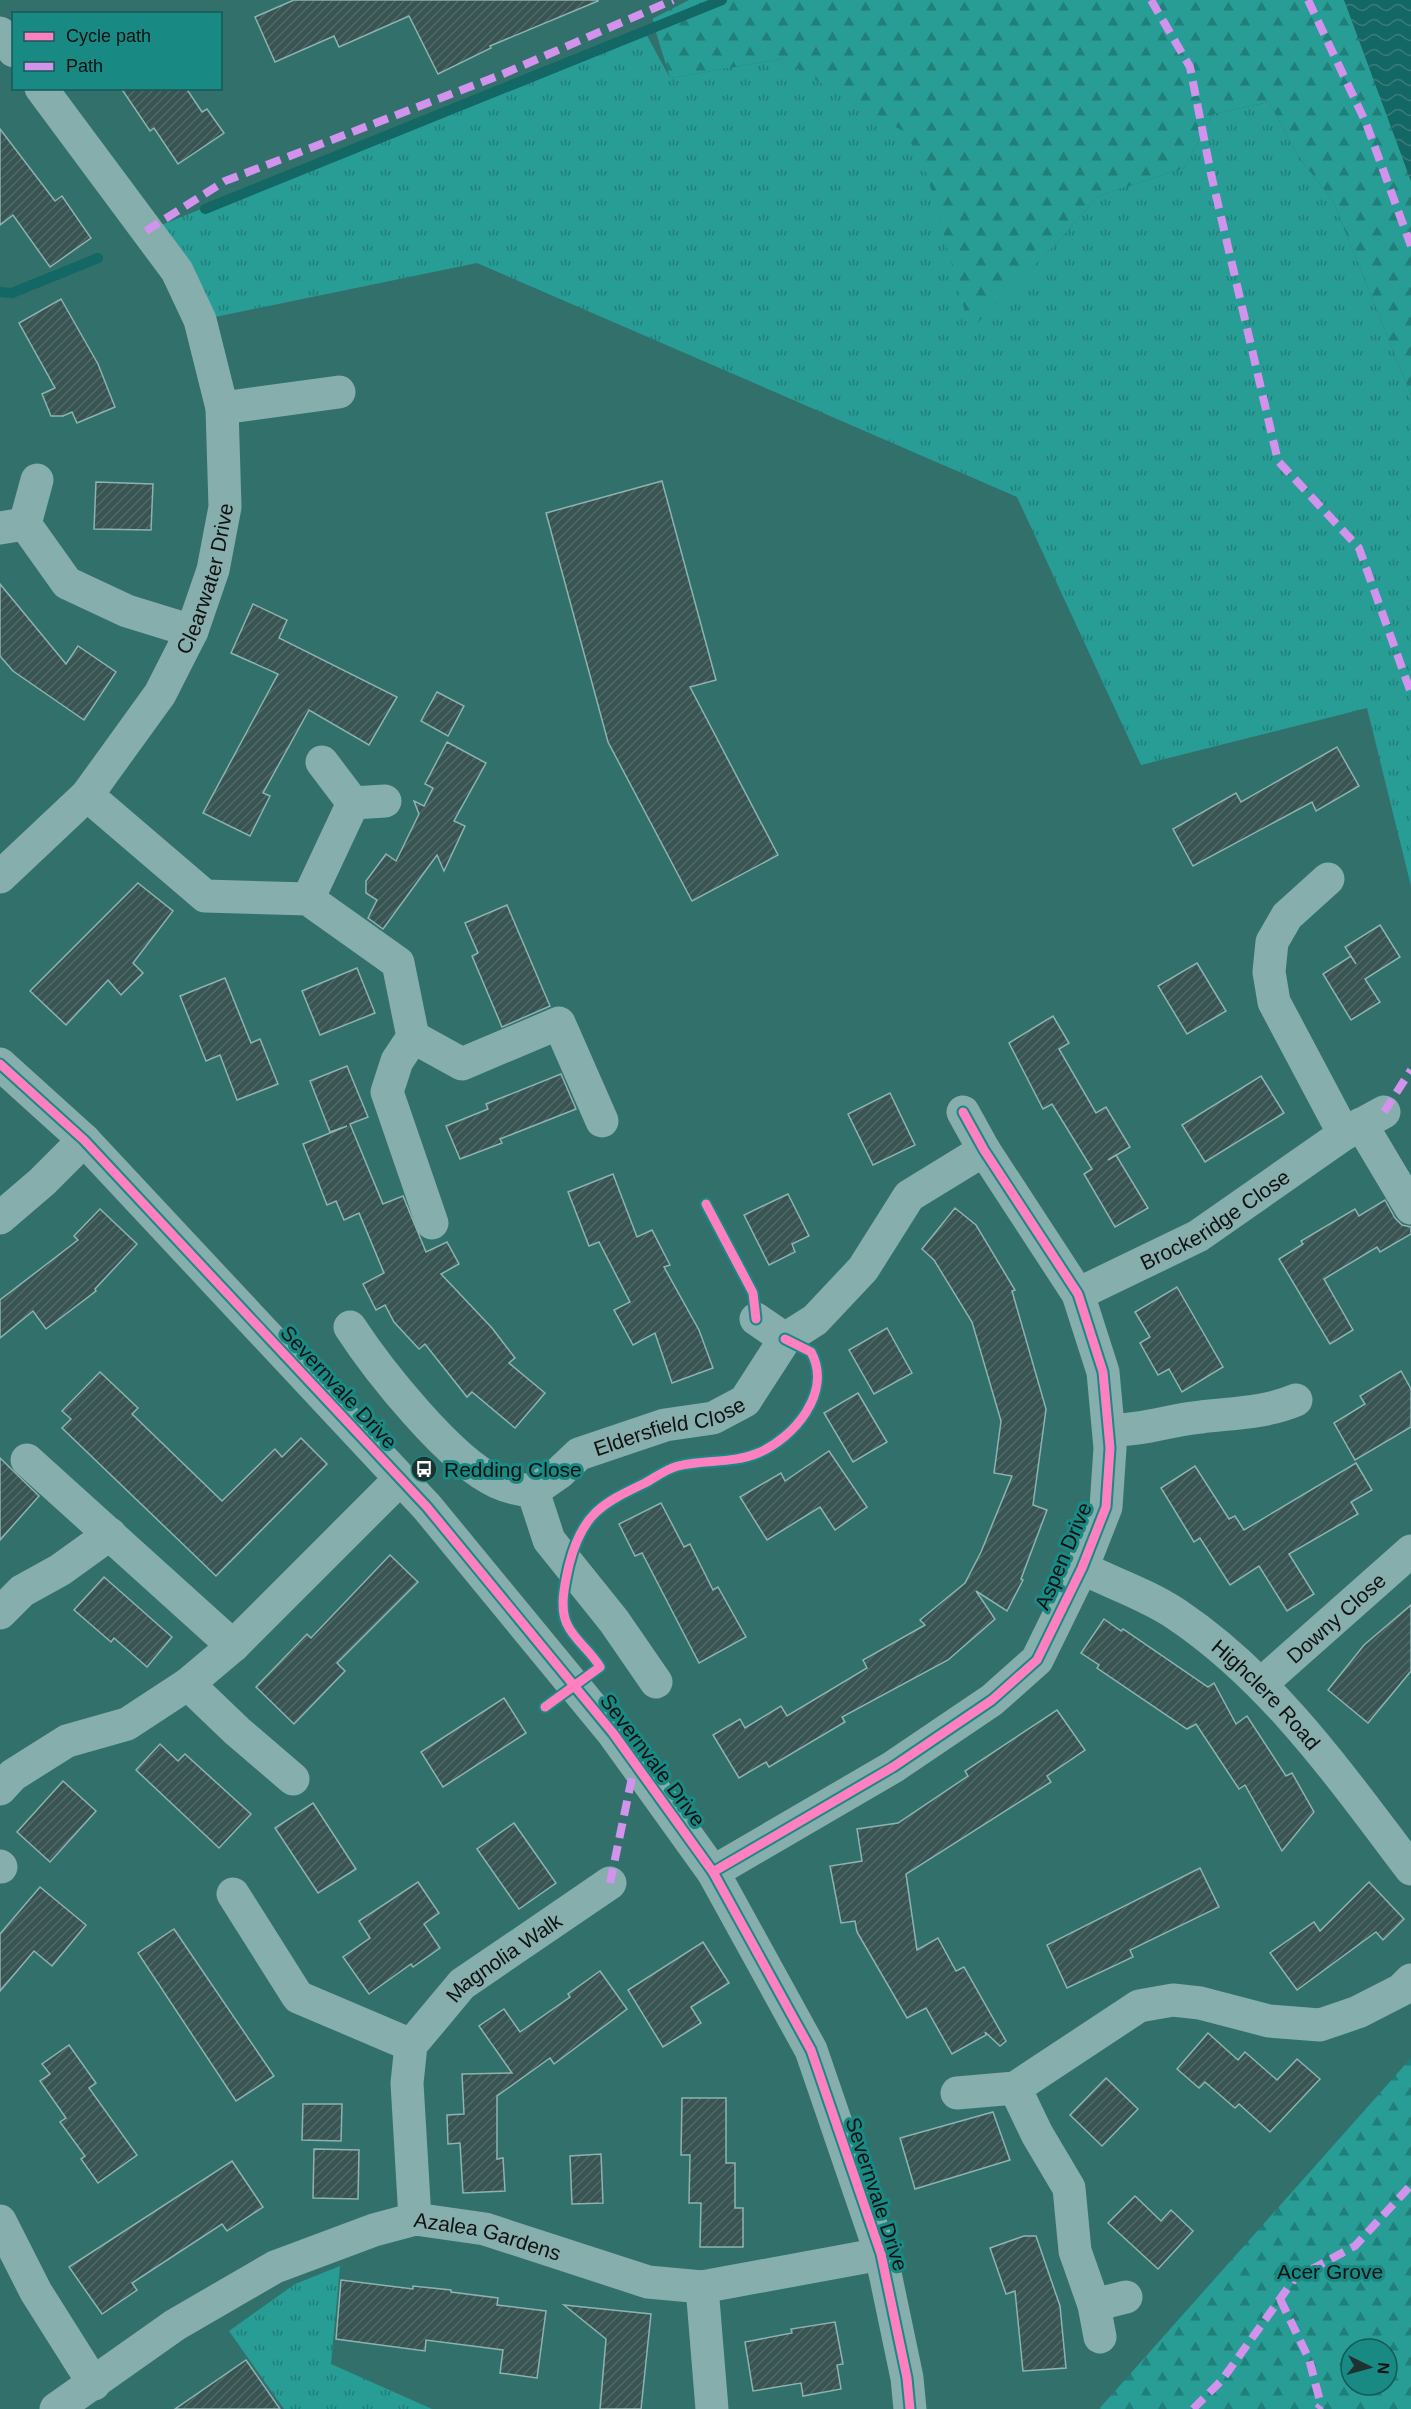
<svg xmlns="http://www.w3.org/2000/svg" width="1411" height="2409" font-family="Arial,sans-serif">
<defs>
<pattern id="forest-firs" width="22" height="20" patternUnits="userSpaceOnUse" patternTransform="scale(1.5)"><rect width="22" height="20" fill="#279d95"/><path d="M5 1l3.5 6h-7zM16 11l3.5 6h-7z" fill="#207f78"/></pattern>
<pattern id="park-tufts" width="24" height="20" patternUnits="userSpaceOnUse" patternTransform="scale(1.5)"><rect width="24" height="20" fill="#279d95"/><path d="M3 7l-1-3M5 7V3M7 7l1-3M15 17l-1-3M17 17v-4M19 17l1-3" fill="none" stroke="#207f78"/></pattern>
<pattern id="water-waves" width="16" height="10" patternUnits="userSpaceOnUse" patternTransform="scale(1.5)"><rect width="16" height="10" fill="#136764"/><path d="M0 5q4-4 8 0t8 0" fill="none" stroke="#3c7b79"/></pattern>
<pattern id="building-hatch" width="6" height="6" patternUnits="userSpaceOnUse" patternTransform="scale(1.5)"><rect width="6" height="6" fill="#385554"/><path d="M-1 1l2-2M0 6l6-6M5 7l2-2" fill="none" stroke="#526968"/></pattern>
</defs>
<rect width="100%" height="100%" fill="#32706c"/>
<g fill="url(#forest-firs)" fill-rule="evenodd">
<polygon points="689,0 1344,0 1411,181 1411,395 1333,201 1298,156 1269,102 1213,114 1184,168 1098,196 1057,243 970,331 781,59 670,78 652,19"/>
<path d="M 1411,2058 L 1411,2409 L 1099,2409 ZM 1351,2349 L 1387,2349 L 1387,2385 L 1351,2385 Z"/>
</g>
<g fill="url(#park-tufts)">
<polygon points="645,32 670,78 781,59 906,133 927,175 970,330 1057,243 1098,196 1184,168 1213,114 1269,102 1298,156 1333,201 1411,395 1411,886 1367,708 1141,765 1017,497 477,263 200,320 146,231"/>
<polygon points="340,2266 331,2364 432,2409 284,2409 229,2331 295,2284"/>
</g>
<polygon fill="url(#water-waves)" points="1344,0 1411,0 1411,181 1348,10"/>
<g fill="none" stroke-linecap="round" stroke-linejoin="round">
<g stroke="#136764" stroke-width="10">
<polyline points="205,209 722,0"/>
<polyline points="0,292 12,293 98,258"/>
</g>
</g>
<g fill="url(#building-hatch)" stroke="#8db3b0" stroke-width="1.5">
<polygon points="294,0 598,0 598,1 490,46 491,48 438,74 409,16 339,47 334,36 275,62 255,17"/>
<polygon points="121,88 186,88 202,112 207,109 224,133 178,164 154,128 150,131"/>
<polygon points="0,129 55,201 62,196 91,238 50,267 13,215 0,225"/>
<polygon points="61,299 98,364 115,407 77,423 72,412 63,416 51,416 42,394 55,388 19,323"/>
<polygon points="662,481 716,680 690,687 778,855 692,901 608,742 546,513"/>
<polygon points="96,482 153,484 151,530 94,529"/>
<polygon points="0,584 66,664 78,646 116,672 84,720 13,671 0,656"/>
<polygon points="253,604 287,620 279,638 397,697 369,745 309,710 263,793 270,796 250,836 203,813 278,674 231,653"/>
<polygon points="437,692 464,706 448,736 421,721"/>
<polygon points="447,742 486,763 454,821 465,826 444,871 437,855 383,929 368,918 377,900 366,893 366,881 386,854 396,861 419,814 414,801 424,806 433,788 425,784"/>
<polygon points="1337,747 1359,786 1316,811 1312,802 1193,866 1173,829 1236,793 1241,802"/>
<polygon points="138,883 173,911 133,963 143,973 121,995 108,980 66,1025 30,991"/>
<polygon points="507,905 550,1006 502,1027 472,956 478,953 465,923"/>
<polygon points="1380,925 1400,957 1365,979 1380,1002 1351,1020 1323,974 1351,956 1356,964 1345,947"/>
<polygon points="1197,963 1226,1011 1187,1034 1158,986"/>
<polygon points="357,968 375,1013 320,1035 302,991"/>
<polygon points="225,978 251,1043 260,1039 278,1084 237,1100 220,1055 206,1061 180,996"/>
<polygon points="1053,1016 1069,1043 1059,1049 1096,1113 1106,1107 1130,1147 1108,1160 1116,1155 1148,1208 1115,1227 1084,1174 1092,1169 1052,1104 1043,1109 1009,1043"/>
<polygon points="347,1066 368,1117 350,1124 383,1204 403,1196 426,1252 447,1242 459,1264 441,1274 492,1328 515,1358 509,1363 545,1393 515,1428 472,1392 467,1397 425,1344 419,1349 394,1322 385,1305 376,1310 363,1284 384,1273 359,1213 344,1220 336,1201 327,1205 303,1144 347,1126 330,1132 310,1081"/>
<polygon points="561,1074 576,1109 500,1139 502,1143 460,1159 446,1126 488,1109 486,1104"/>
<polygon points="1261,1076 1284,1113 1205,1162 1182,1125"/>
<polygon points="890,1093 915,1145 873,1165 848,1114"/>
<polygon points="613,1174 637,1237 652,1230 670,1265 664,1267 699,1330 713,1368 672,1383 655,1333 633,1345 614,1310 630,1302 599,1242 589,1246 568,1192"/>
<polygon points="788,1194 809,1236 792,1244 795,1252 769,1265 744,1215"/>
<polygon points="1385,1200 1395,1218 1402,1225 1411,1227 1411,1234 1380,1252 1377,1247 1324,1279 1353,1330 1330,1344 1279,1259 1303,1244 1301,1241 1355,1209 1359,1216"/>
<polygon points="955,1208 976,1225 1015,1290 1012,1291 1046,1409 1033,1505 1047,1510 1021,1579 1023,1580 1007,1611 976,1591 995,1619 948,1660 842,1717 845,1722 769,1767 766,1762 739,1778 713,1735 740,1719 745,1728 781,1706 787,1716 867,1668 863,1660 925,1625 920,1620 965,1583 981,1552 1012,1476 994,1473 1001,1421 972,1322 934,1260 922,1249"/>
<polygon points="100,1209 137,1244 95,1289 96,1291 46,1329 33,1311 0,1338 0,1300 78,1240 74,1236"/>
<polygon points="1177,1287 1223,1367 1182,1392 1169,1369 1158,1375 1140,1343 1150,1337 1135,1312"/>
<polygon points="887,1328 912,1373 874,1394 849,1350"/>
<polygon points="1401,1371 1411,1389 1411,1427 1355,1460 1334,1423 1365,1404 1360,1396"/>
<polygon points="100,1372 138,1408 132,1414 222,1501 275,1449 282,1457 301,1438 327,1464 216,1576 62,1428 71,1419 62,1411"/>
<polygon points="858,1393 887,1442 853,1462 824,1413"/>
<polygon points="829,1451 867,1507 835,1530 820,1507 767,1540 740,1497 781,1473 785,1481"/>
<polygon points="0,1458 39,1496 0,1540"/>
<polygon points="1356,1463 1372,1490 1351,1502 1358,1514 1289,1554 1314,1594 1287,1611 1259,1566 1230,1585 1200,1538 1194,1542 1161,1488 1195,1466 1229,1519 1235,1516 1244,1530"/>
<polygon points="661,1503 684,1547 690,1544 713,1590 718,1587 746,1637 699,1663 642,1553 635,1556 619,1524"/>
<polygon points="390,1555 418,1582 337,1663 345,1671 294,1724 256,1687 307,1634 311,1638"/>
<polygon points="104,1577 172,1637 147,1667 114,1638 111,1642 74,1610"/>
<polygon points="1411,1605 1411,1671 1368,1723 1328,1690 1364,1645"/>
<polygon points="1104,1619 1121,1631 1123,1629 1208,1687 1214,1683 1236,1724 1247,1716 1286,1776 1292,1773 1314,1812 1282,1851 1245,1785 1239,1789 1196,1724 1187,1729 1097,1668 1099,1665 1081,1653"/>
<polygon points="504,1698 526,1733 443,1787 421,1752"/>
<polygon points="1057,1710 1085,1750 1047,1776 1051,1782 906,1874 917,1950 938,1938 956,1971 964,1967 1006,2041 1000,2046 985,2032 986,2035 952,2054 926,2008 907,2018 857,1932 855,1921 841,1923 830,1866 862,1861 857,1829 898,1823 968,1776 965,1771"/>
<polygon points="160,1744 178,1761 185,1754 251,1814 219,1848 136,1770"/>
<polygon points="63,1781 96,1811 50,1862 17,1832"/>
<polygon points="313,1803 356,1869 318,1893 275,1828"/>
<polygon points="514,1823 556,1883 519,1909 477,1849"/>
<polygon points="1200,1868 1219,1907 1130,1950 1133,1957 1067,1988 1047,1945"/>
<polygon points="418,1882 439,1913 424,1924 440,1948 413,1967 411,1964 369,1994 343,1957 370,1938 359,1921"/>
<polygon points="1369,1882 1404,1919 1383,1940 1376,1932 1297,1990 1270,1953 1314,1922 1320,1931"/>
<polygon points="40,1887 86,1925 52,1966 34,1951 0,1991 0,1934"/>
<polygon points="174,1929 274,2076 236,2101 138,1953"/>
<polygon points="703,1942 729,1983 691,2007 701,2023 663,2047 628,1990"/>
<polygon points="600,1971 627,2009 554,2064 550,2058 497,2096 497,2159 503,2158 505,2191 463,2193 460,2143 448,2144 447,2115 464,2114 462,2074 512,2073 479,2026 504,2009 520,2032 570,1997 568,1994"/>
<polygon points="1208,2033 1238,2060 1245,2052 1277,2080 1297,2059 1320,2079 1270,2132 1239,2104 1235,2108 1205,2082 1199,2088 1177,2069"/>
<polygon points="69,2045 96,2083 89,2088 137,2155 98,2183 81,2159 85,2156 60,2122 66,2118 40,2081 50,2074 42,2064"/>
<polygon points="1106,2078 1138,2109 1102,2146 1070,2115"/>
<polygon points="682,2098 726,2098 726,2163 735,2163 735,2208 743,2208 743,2247 700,2247 701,2203 689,2203 690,2155 681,2155"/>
<polygon points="303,2104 342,2104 341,2141 302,2140"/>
<polygon points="993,2112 1010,2160 915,2189 900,2138"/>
<polygon points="314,2149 359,2150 358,2199 313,2198"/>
<polygon points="601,2154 603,2203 572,2204 570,2156"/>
<polygon points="232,2161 263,2207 227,2231 222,2224 132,2283 137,2290 102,2314 69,2267"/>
<polygon points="1135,2196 1161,2221 1171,2210 1193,2231 1158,2269 1108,2223"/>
<polygon points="1024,2236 1036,2236 1060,2306 1066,2368 1023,2371 1015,2291 1006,2294 990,2248"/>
<polygon points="341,2280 413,2289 413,2286 451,2290 451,2292 498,2298 497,2305 546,2311 537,2378 500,2373 503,2350 426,2340 425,2351 336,2339"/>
<polygon points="564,2305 651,2314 641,2409 600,2409 606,2339"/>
<polygon points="835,2322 843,2364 837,2365 841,2389 803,2396 801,2383 753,2391 745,2342 792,2333 791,2329"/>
<polygon points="246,2360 280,2409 175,2409"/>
</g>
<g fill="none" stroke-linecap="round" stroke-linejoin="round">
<g stroke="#86aeac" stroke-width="33">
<polyline points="0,33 14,51"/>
<polyline points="222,408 339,392"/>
<polyline points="25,524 37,480"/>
<polyline points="0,528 25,524 67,583 127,611 192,631"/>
<polyline points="322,762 353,803"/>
<polyline points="87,795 205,896 308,899 398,963 413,1037 397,1061 387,1092 432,1223"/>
<path id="s1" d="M 0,877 L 87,795 L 160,694 L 192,631 L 213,570 L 225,507 L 222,408 L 200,320 L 177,271 L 41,88"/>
<polyline points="1328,879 1287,916 1272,942 1269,972 1274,1002 1344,1134"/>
<polyline points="308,899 353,803 385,801"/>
<polyline points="413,1037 462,1064 559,1023 602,1121"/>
<polyline points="0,1064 84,1140 427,1507 613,1733 713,1872 811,2050 881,2254 907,2378 910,2409"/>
<polyline points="1361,1124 1411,1208"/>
<polyline points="0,1218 42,1182 84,1140"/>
<path id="s2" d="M 1078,1294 L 1198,1236 L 1344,1134 L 1384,1112"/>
<polyline points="756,1319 785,1339"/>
<path d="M 350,1327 C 378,1370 451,1462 497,1482 C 508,1487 521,1490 533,1491"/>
<path d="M 1109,1430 C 1141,1431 1169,1420 1201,1417 C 1234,1413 1265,1413 1296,1400"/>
<polyline points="27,1460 233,1646"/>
<path id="s3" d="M 533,1491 L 559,1473 L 579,1454 L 665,1425 L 713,1418 L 745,1401 L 785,1339 L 815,1320 L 863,1269 L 909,1196 L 984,1150"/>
<polyline points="533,1491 549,1540 614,1621 656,1682"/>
<path id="s4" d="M 1082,1568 C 1112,1583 1148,1595 1176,1614 C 1273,1679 1341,1777 1411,1869"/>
<polyline points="0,1613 22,1591 60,1570 110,1534"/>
<polyline points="188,1684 237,1731 293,1779"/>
<path id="s5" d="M 1261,1684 L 1411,1551"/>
<polyline points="0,1789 13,1775 67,1741 127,1724 188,1684 233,1646 400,1479"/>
<polyline points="0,1866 1,1867"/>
<polyline points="713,1872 893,1767 992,1700 1037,1660 1082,1568 1106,1507 1110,1448 1103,1372 1078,1294 984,1150 963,1112"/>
<polyline points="233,1894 298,1997 411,2045"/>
<polyline points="1015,2088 1037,2134 1069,2188 1075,2251 1094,2305 1100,2337"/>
<polyline points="957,2093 1015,2088 1139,2006 1173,2000 1200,2003 1269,2021 1320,2025 1358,2012 1401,1990 1411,1980"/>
<path id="s6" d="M 415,2219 L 407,2083 L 411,2045 L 462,1984 L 610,1883"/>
<polyline points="0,2221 36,2292 94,2384"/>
<polyline points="702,2287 712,2409"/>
<polyline points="1094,2305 1126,2297"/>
<path id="s7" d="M 56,2409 L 175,2325 L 275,2267 L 374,2230 L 415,2219 L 485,2229 L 648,2282 L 702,2287 L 881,2254"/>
</g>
<g stroke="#d193ec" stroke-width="8" stroke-dasharray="15 8" stroke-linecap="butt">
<polyline points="1151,0 1190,67 1211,174 1278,461 1359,548 1411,693"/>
<polyline points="1308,0 1366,123 1411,246"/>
<polyline points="146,231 225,181 503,74 673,0"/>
<polyline points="1384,1112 1411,1070"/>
<polyline points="610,1883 635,1763"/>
<polyline points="1280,2299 1309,2359 1321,2405 1318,2409"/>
<polyline points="1193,2409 1222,2380 1295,2278 1355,2246 1411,2185"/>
</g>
<g stroke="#198983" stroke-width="13">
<g id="cycleway">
<polyline points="0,1064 84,1140 427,1507 613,1733 713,1872 811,2050 881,2254 907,2378 910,2409"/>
<polyline points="706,1204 753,1293 756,1319"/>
<path d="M 545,1707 L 600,1667 C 591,1651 574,1640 567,1624 C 559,1607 565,1583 569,1565 C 582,1514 601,1504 645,1483 C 656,1477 666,1469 678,1466 C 704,1459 732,1464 758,1453 C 794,1438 833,1392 811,1352 L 785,1339"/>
<polyline points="713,1872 893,1767 992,1700 1037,1660 1082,1568 1106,1507 1110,1448 1103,1372 1078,1294 984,1150 963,1112"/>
</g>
</g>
<use href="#cycleway" stroke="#ff80c0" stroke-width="9"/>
</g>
<defs>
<g id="bus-disc" transform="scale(1.35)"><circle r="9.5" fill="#1d3231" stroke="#198983"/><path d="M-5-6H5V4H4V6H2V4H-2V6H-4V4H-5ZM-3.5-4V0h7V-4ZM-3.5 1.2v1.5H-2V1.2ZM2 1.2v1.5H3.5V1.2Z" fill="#fff"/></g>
</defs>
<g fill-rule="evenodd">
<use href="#bus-disc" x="424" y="1469"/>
</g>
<g text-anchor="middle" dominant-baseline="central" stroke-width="6" stroke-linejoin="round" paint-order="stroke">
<g font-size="21" fill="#111" stroke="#198983">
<text stroke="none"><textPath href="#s1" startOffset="369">Clearwater Drive</textPath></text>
<text stroke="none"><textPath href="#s2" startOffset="156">Brockeridge Close</textPath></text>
<text transform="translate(339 1387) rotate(47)">Severnvale Drive</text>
<text stroke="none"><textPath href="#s3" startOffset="154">Eldersfield Close</textPath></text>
<text transform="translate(1063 1556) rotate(-67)">Aspen Drive</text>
<text stroke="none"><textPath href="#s5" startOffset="100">Downy Close</textPath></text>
<text stroke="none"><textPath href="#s4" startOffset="226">Highclere Road</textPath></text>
<text transform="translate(653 1760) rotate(53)">Severnvale Drive</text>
<text stroke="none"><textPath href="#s6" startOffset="303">Magnolia Walk</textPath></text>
<text transform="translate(877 2194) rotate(72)">Severnvale Drive</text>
<text stroke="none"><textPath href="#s7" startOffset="484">Azalea Gardens</textPath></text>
</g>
<g font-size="21" fill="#111" stroke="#198983" text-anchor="start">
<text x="444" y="1469">Redding Close</text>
</g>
<g font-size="21" fill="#111" stroke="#198983">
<text x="1330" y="2271">Acer Grove</text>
</g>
</g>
<rect x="12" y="12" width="210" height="78" fill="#198983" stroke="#165955" stroke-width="1.5"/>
<rect x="24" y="32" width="30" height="9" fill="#ff80c0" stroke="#165955" stroke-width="1.5"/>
<text x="66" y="42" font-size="18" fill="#111111">Cycle path</text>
<rect x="24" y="62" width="30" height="9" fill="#d193ec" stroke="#165955" stroke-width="1.5"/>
<text x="66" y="72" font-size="18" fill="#111111">Path</text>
<g transform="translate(1369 2367) rotate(95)"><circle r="28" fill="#198983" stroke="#165955" stroke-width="1.5"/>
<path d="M0-4.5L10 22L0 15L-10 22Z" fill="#1d3231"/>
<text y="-9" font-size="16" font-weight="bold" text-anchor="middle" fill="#111111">N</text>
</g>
</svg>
